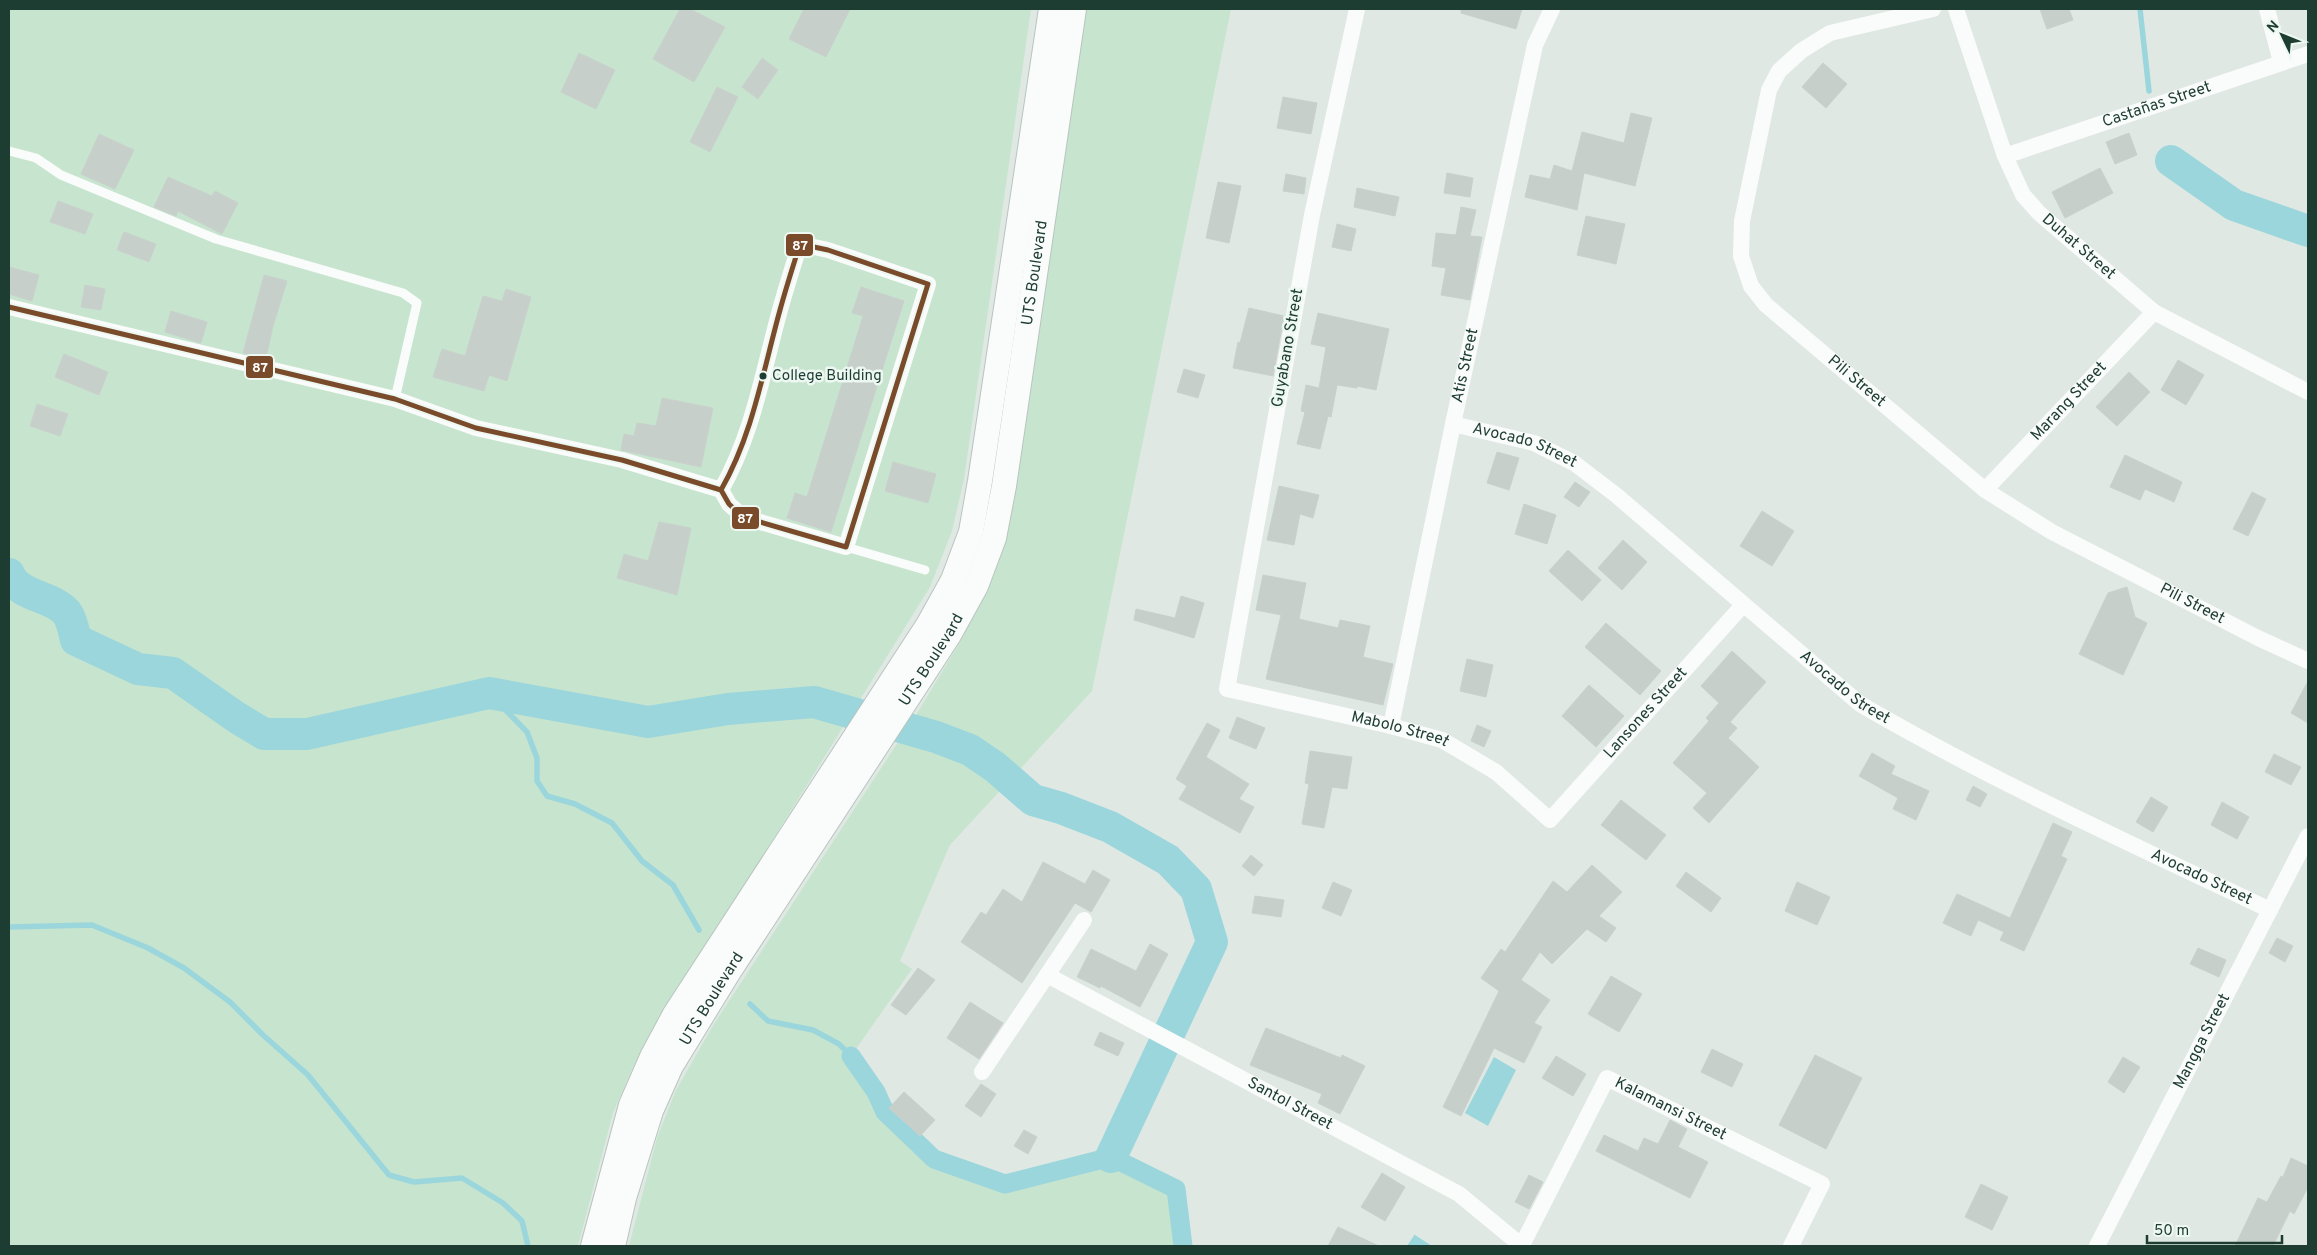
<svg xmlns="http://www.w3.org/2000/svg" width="2317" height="1255" font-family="Overpass,sans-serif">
<rect width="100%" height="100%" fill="#e0e8e4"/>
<g fill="#c7e4ce">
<polygon points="9,9 1031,9 964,479 952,531 930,587 733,904 659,1017 634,1065 613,1113 578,1246 9,1246"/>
<polygon points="1086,9 1231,9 1092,691 950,845 900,961 912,969 851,1056 876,1092 885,1112 934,1159 1005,1184 1111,1157 1176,1189 1183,1246 629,1246 657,1138 676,1090 714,1024 919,710 960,642 987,589 1015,488"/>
</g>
<g fill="#9bd6dc">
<polygon points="1494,1057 1516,1070 1488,1126 1465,1113"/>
<polygon points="1415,1234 1415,1235 1432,1246 1407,1246"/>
</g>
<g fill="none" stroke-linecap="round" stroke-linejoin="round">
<g stroke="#9bd6dc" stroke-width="5.5">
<polyline points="2140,9 2149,91"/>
<polyline points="489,693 527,732 537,758 537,781 547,796 575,804 612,823 642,861 673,885 699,930"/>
<polyline points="9,927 92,925 148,948 184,968 230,1002 263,1035 308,1075 389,1175 414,1182 462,1178 503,1203 522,1221 528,1246"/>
<polyline points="750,1004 768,1021 813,1030 839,1044 851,1056"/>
</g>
<polyline stroke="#9bd6dc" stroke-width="19" points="851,1056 876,1092 885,1112 934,1159 1005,1184 1111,1157 1176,1189 1183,1246"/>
<g stroke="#9bd6dc" stroke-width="32">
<polyline points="2171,161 2234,205 2308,231"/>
<path d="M 9,574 C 18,597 54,596 67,613 C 72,620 74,632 76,640 L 138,669 L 173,673 L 236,717 L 264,734 L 307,734 L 489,693 L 648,722 L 728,709 L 814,702 L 936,737 L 970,750 L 995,767 L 1033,800 L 1061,808 L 1110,827 L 1168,860 L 1196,889 L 1212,942 L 1111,1157"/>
</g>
</g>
<g fill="#c7cfcb" stroke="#c9d1cd">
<polygon points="680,9 690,9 725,27 694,82 653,59"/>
<polygon points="804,9 850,9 826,57 789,39"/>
<polygon points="1461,9 1522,9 1516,29 1461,13"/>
<polygon points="2040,9 2069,9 2073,20 2047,29"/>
<polygon points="579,53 615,70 596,109 561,92"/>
<polygon points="762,58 778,70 758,99 742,87"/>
<polygon points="1823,63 1847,84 1826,108 1802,87"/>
<polygon points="717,87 738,97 710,152 690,142"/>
<polygon points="1283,97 1317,103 1311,134 1277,128"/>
<polygon points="1631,113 1652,118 1635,186 1584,173 1577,210 1525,197 1530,175 1550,179 1554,165 1572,171 1582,132 1624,143"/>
<polygon points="2129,133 2137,155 2115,164 2106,142"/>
<polygon points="99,134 134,150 115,189 81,174"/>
<polygon points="2100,168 2113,193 2065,218 2052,192"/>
<polygon points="1447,173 1473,178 1470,197 1444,193"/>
<polygon points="1286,174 1306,178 1304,194 1283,191"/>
<polygon points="168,177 212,196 215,191 238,203 222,234 178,211 176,216 154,207"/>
<polygon points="1218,182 1241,186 1229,243 1206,238"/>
<polygon points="1357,188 1399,197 1395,216 1354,207"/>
<polygon points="58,201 93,214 85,234 50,222"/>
<polygon points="1461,207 1476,210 1470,236 1482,237 1470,300 1441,295 1446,268 1432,266 1436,233 1456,235"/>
<polygon points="1586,216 1625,224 1616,264 1577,255"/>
<polygon points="1337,224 1356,229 1351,251 1332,247"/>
<polygon points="124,232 156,244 149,262 117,250"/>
<polygon points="9,267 39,275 32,301 9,294"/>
<polygon points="264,275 287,281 273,326 266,358 243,353"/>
<polygon points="85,285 105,289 101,310 81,307"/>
<polygon points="861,287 904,301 831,532 787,518 795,493 807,497 863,316 852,313"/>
<polygon points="506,289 531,297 507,381 489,375 484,391 433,377 442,349 465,356 483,296 502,301"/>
<polygon points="1249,308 1284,316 1273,376 1233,368 1238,342 1240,343"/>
<polygon points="171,311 207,322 201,343 165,332"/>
<polygon points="1318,313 1389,329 1376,390 1357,386 1357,388 1337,385 1331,417 1328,416 1320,449 1297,444 1305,412 1301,411 1306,385 1319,388 1326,347 1311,344"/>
<polygon points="64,354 108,372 99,395 55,377"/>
<polygon points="2178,360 2204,375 2186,405 2161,390"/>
<polygon points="1184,369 1205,375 1198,398 1177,392"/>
<polygon points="2129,372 2150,392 2117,426 2096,407"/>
<polygon points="662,398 713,408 701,467 621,450 624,434 634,436 637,423 656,426"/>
<polygon points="37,404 68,414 60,436 30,426"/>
<polygon points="1497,452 1519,458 1509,490 1487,483"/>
<polygon points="2125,455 2182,482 2174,502 2145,489 2140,500 2110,487"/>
<polygon points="893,462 936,474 928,503 885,491"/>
<polygon points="1575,482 1590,492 1579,507 1564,497"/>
<polygon points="1279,486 1319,495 1313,518 1300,514 1294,545 1267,540"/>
<polygon points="2252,492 2266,499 2248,536 2233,529"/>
<polygon points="1524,504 1556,515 1547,544 1515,534"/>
<polygon points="1762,511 1794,531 1772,566 1740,546"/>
<polygon points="659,522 691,528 677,595 617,578 624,554 648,561"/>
<polygon points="1623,540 1647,562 1622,590 1598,568"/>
<polygon points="1568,550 1601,580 1582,601 1549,571"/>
<polygon points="1263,575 1306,583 1299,619 1338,628 1340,620 1370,626 1363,657 1393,664 1383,705 1266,679 1281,615 1256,610"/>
<polygon points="2127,587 2135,617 2147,623 2123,675 2079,654 2108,593"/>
<polygon points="1181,596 1204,603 1194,638 1134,620 1136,609 1175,618"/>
<polygon points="1606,623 1661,671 1640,695 1585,647"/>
<polygon points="1732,651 1766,682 1730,722 1737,728 1728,738 1759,767 1709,823 1693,808 1707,793 1673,763 1709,721 1706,718 1719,703 1701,686"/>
<polygon points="1467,659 1493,665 1486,697 1460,691"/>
<polygon points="2308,681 2308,723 2291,713"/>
<polygon points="1589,685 1624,716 1596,747 1562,716"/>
<polygon points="1237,717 1265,728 1256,749 1229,738"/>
<polygon points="1207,723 1220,730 1206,757 1249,784 1239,799 1254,807 1240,833 1179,799 1187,786 1176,779"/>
<polygon points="1477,725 1491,731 1484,747 1471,741"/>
<polygon points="1310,751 1352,757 1347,789 1332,787 1324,828 1302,824 1309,784 1305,783"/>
<polygon points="1872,753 1895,766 1891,774 1929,791 1916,820 1893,809 1898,798 1859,776"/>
<polygon points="2274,754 2301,767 2291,785 2265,772"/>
<polygon points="1973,786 1987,794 1980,807 1966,800"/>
<polygon points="2151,797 2168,807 2153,832 2136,822"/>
<polygon points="1621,800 1666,835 1646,860 1601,825"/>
<polygon points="2222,802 2249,817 2237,839 2211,825"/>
<polygon points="2053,823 2072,832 2061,856 2067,859 2024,951 2000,940 2004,932 1978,920 1971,936 1943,923 1957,894 2010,918"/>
<polygon points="1251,855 1263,865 1254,876 1242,866"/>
<polygon points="1043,862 1085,884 1093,870 1110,880 1091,912 1075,903 1022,983 961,942 981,912 986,915 1003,889 1022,902"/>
<polygon points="1592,865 1622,892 1599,916 1616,928 1606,942 1587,929 1552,964 1540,952 1521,980 1550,1000 1534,1023 1542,1027 1524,1063 1494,1048 1461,1116 1443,1107 1499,991 1481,978 1501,949 1505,952 1553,881 1567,892"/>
<polygon points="1686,872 1721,898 1711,912 1676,886"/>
<polygon points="1333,882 1352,890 1341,916 1322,908"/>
<polygon points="1797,882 1830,897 1817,925 1785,911"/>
<polygon points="1255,896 1284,900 1281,917 1252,913"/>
<polygon points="2277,938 2293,946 2285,962 2269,953"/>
<polygon points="1150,944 1168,954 1140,1007 1101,986 1100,988 1077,977 1091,949 1136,971"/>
<polygon points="2198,948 2226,960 2219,977 2190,964"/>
<polygon points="918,968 935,980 906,1015 891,1005"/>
<polygon points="1611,976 1642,994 1619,1032 1588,1014"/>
<polygon points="970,1002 1003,1023 979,1059 947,1038"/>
<polygon points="1266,1028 1341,1058 1342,1055 1365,1066 1340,1114 1318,1103 1322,1094 1250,1065"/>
<polygon points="1100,1032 1124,1043 1118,1056 1094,1045"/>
<polygon points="1712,1049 1743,1064 1732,1087 1701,1072"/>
<polygon points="1815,1055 1862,1078 1826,1149 1779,1125"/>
<polygon points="1556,1056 1586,1074 1573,1096 1542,1078"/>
<polygon points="2123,1057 2140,1067 2124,1093 2108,1082"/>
<polygon points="981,1084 996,1094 981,1117 965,1106"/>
<polygon points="904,1092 935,1120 920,1136 889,1108"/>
<polygon points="1670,1120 1687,1129 1678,1147 1708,1162 1690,1198 1596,1151 1604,1135 1638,1151 1644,1138 1658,1144"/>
<polygon points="1024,1130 1037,1137 1028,1154 1014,1146"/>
<polygon points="2291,1158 2308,1166 2308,1187 2294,1214 2290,1211 2273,1246 2235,1246 2258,1198 2267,1202 2281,1176 2283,1177"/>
<polygon points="1382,1173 1405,1187 1385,1221 1361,1207"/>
<polygon points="1529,1175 1543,1182 1529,1209 1515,1202"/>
<polygon points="1981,1184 2008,1197 1992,1230 1965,1217"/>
<polygon points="1338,1227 1379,1246 1328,1246"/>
</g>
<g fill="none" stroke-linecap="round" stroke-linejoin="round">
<g stroke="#b9c5bf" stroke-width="26">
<g id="secondary">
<polyline points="593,1246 631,1105 652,1057 675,1014 928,625 953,580 971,532 980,481 1051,9"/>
<path id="s11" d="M 613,1246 L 624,1198 L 651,1111 L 671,1066 L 728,973 L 949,635 L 976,586 L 994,538 L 1004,486 L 1074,9"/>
</g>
</g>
<g stroke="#fafcfb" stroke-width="9">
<polyline points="9,151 36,158 61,175 216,239 403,293 417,303 395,399"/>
<polyline points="846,547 925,570"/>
</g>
<g stroke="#fafcfb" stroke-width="16">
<path id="s1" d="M 1357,9 L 1312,215 L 1227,689 L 1391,726 L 1442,740 L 1496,772 L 1550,820 L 1743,605"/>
<path id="s2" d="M 1933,9 L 1830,33 L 1801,51 L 1779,71 L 1769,90 L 1742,221 L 1741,256 L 1751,286 L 1766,305 L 1985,490 L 2052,532 L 2258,638 L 2308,661"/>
<path id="s3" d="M 1956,9 L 2005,156 L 2023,195 L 2039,213 L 2154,312 L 2308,392"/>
<polyline points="2267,9 2281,62"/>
<path id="s4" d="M 2005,156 L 2308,54"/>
<path d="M 9,307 L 395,399 L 476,428 L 622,460 L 721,490 L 729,504 L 743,517 L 846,547 L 928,284 L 828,250 L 800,244 C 793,266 786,288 780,310 C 763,371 753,434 721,490"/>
<path id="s5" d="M 1453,424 L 1534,443 L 1574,463 L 1616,495 L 1860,704 C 1992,781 2132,844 2270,910"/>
<path id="s6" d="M 1985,490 L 2154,312"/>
<path id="s7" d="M 1391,726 L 1453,424 L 1535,45 L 1552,9"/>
<path id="s8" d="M 1047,975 L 1459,1194 L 1522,1246"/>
<polyline points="982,1072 1084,920"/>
<path id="s9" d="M 1522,1245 L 1607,1078 L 1822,1184 L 1791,1246"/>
<path id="s10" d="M 2097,1246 L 2308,836"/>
</g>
<use href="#secondary" stroke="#fafcfb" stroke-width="24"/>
<g stroke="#eef8f2" stroke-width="9">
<path id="bus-1" d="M 9,307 L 395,399 L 476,428 L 622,460 L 721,490 L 729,504 L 743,517 L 846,547 L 928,284 L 828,250 L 800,244 C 793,266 786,288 780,310 C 763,371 753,434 721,490"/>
</g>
<use href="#bus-1" stroke="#7a4b2a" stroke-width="5"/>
</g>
<circle fill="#1d3c32" stroke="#eef8f2" stroke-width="2" cx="763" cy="376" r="4.5"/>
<g text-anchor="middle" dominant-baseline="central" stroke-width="5" stroke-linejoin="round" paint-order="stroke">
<g font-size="15" fill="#1d3c32" stroke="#eef8f2" text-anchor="start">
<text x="772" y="376">College Building</text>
</g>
<g font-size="16" fill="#1d3c32" stroke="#eef8f2">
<text stroke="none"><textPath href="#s4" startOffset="160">Castañas Street</textPath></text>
<text stroke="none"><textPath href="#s3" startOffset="274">Duhat Street</textPath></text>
<text stroke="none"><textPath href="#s11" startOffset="1078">UTS Boulevard</textPath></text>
<text transform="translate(1288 348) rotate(-80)">Guyabano Street</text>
<text stroke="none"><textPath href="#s7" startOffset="368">Atis Street</textPath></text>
<text stroke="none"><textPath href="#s2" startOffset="534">Pili Street</textPath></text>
<text stroke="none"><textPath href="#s6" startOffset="122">Marang Street</textPath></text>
<text stroke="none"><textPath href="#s5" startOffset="75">Avocado Street</textPath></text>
<text stroke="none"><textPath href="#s2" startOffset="939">Pili Street</textPath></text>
<text stroke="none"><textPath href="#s11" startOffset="672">UTS Boulevard</textPath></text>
<text stroke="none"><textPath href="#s5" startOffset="480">Avocado Street</textPath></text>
<text stroke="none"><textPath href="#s1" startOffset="1192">Lansones Street</textPath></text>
<text stroke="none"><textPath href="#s1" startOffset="870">Mabolo Street</textPath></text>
<text stroke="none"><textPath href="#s5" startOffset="885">Avocado Street</textPath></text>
<text stroke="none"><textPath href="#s11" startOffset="268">UTS Boulevard</textPath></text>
<text stroke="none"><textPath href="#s10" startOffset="230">Mangga Street</textPath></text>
<text stroke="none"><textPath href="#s8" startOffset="275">Santol Street</textPath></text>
<text stroke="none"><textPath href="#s9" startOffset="258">Kalamansi Street</textPath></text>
</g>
</g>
<g stroke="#eef8f2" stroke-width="2">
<rect x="785" y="233" width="29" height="24" rx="5" fill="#7a4b2a"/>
<rect x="245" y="355" width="29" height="24" rx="5" fill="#7a4b2a"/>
<rect x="731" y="506" width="29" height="24" rx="5" fill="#7a4b2a"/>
</g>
<g font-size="14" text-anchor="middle" font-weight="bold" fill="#fff">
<text x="800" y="250">87</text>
<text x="260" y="372">87</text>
<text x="745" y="523">87</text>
</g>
<rect width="2317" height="1255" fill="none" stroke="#1d3c32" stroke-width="20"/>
<g transform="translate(2282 35) rotate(313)" stroke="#eef8f2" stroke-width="4" paint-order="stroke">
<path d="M0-4L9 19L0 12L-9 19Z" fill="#1d3c32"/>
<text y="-8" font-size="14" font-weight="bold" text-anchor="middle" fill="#1d3c32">N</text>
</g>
<path d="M2147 1235v8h135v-8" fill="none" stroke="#1d3c32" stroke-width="2.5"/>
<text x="2154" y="1235" font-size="15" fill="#1d3c32" stroke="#eef8f2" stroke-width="4" paint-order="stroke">50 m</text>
</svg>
